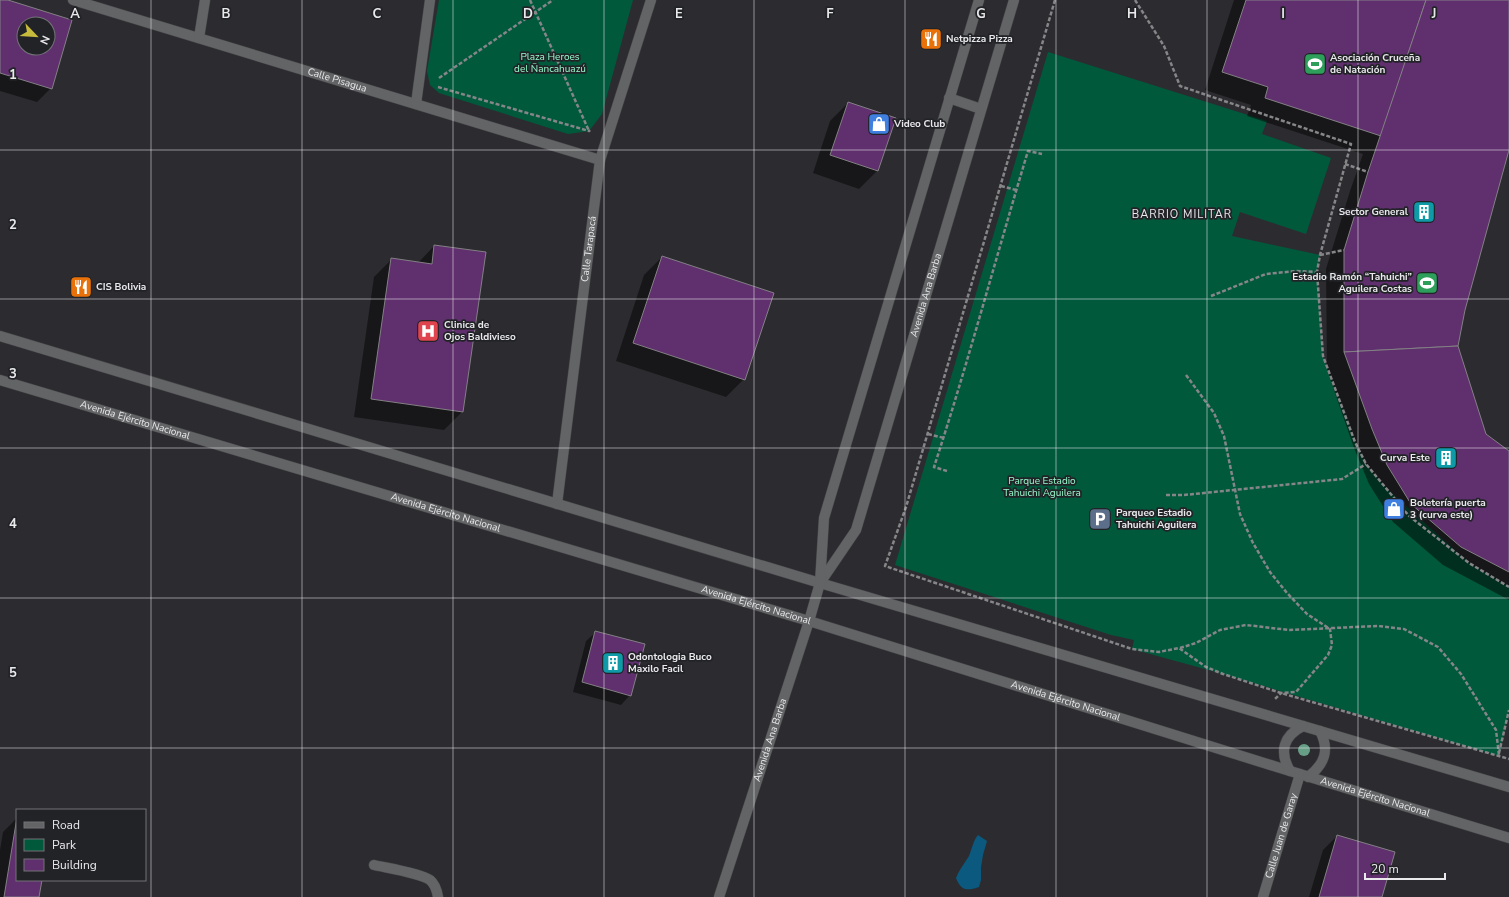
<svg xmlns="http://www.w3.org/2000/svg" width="1509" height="897" font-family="'Nunito Sans',sans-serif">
<rect width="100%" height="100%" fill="#2c2c30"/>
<g fill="#01593c">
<polygon points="439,0 633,0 602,114 589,131 568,134 439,93 430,85 427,71"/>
<polygon points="1048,52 1267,121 1262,134 1331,158 1306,234 1240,212 1232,236 1320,255 1317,272 1323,356 1355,442 1366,464 1383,485 1469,563 1509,587 1509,710 1499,756 1223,674 1132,649 1134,640 1111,635 895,565"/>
</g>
<path fill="#0b597e" d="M 978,835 L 987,841 L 983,855 L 981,867 L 981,880 L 979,887 C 967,891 961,891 956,878 C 959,870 964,864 969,856 C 972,849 973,841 978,835 Z"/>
<g fill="#0007" fill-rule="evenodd">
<path d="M 0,0 L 5,0 L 71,20 L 51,88 L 37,102 L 0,91 ZM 24,24 L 48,24 L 48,48 L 24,48 Z"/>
<polygon points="1234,0 1509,0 1509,146 1464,310 1457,346 1485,435 1509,452 1509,600 1443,565 1393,522 1369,484 1354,448 1327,370 1326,269 1350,191 1363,154 1247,116 1251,105 1205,90"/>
<polygon points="848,103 894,119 877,171 859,189 813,173 830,121"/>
<polygon points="434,246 462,412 444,430 354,417 374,277 392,259 418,263"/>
<polygon points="662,257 744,379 726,397 616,361 644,275"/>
<polygon points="596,632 630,695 621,705 573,692 586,641"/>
<polygon points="17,818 17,880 41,880 38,897 0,897 0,850 3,832"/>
<polygon points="1337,836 1381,897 1309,897 1323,850"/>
</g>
<g fill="#5f2f6e" stroke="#838084" fill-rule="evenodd">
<path d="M 0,0 L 8,0 L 72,20 L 52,89 L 0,73 ZM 24,24 L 48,24 L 48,48 L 24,48 Z"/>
<polygon points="1246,0 1426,0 1381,136 1265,98 1268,87 1222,72"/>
<polygon points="1426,0 1509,0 1509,150 1465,310 1458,346 1344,352 1344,250 1368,172"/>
<polygon points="848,102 896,118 878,171 830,155"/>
<polygon points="434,245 486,252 463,412 371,399 391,258 432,264"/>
<polygon points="662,256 774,293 745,380 633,343"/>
<polygon points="1458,346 1486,434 1509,451 1509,572 1461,547 1411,504 1387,465 1372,429 1344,352"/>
<polygon points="595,631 645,644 631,696 582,682"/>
<polygon points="17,817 17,880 42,880 39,897 4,897"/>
<polygon points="1337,835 1395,852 1382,897 1319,897"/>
</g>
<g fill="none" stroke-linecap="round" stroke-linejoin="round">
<g stroke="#47474a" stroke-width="11">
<path id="service" d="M 374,865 C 387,868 420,873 430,880 C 435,884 437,891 438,897"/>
</g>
<g stroke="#47474a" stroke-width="11">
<g id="minor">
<path id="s1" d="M 73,0 L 600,160"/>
<polyline points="199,38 205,0"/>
<polyline points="416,104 430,0"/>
<path id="s2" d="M 557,504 L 600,160 L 651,0"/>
<path id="s3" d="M 719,897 L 809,621"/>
<path id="s4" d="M 1263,897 L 1300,774"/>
</g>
</g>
<g stroke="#47474a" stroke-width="11">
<g id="tertiary">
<polyline points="949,98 981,109"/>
<polyline points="0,336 820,583 1509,787"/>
<path id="s5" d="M 0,380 L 809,621 L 1277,767 L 1509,838"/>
<path id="s6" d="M 820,583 L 856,530 L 1014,0"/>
<polyline points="809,621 820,583 824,518 979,0"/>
<path d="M 1290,771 C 1279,752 1283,736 1303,726"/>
<path d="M 1308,777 C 1325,764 1330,750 1320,731"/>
</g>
</g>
<g stroke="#868689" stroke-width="2.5" stroke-dasharray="4 2" stroke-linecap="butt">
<polyline points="530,0 589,131"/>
<polyline points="1055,0 906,507 885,566 1132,649 1159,652 1179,648 1206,667 1223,674 1281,693 1509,759"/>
<polyline points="1135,0 1164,46 1180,86 1351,144 1320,255 1317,272 1323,356 1355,442 1366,464 1409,516 1469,563 1509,587"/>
<polyline points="439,78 553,0"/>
<polyline points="438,87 589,131 590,130"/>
<polyline points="1345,164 1368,172"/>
<polyline points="1001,186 1016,190"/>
<polyline points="1320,255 1344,250"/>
<polyline points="1211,296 1266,274 1296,271 1317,272"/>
<polyline points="1186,375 1214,413 1224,436 1240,514 1253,543 1270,572 1287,593 1307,614 1330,629 1332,645 1328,655 1296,692 1281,693 1275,699"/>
<polyline points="928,434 944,438"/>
<path d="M 947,471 L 934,467 C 968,363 996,257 1028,151 L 1042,154"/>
<polyline points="1166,495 1184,495 1342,479 1366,464"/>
<polyline points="1180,648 1196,643 1220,630 1246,625 1289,630 1378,626 1404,629 1438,647 1461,674 1496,730 1499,755"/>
<polyline points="1499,753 1509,710"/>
</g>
<use href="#service" stroke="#626465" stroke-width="10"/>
<use href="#minor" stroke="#626465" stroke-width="10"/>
<use href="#tertiary" stroke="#626465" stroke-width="10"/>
</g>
<circle fill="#669e86" cx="1304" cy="750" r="6"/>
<path fill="none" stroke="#eaeaed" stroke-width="1" stroke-opacity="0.55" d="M 151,0 L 151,897M 302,0 L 302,897M 453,0 L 453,897M 604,0 L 604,897M 754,0 L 754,897M 905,0 L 905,897M 1056,0 L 1056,897M 1207,0 L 1207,897M 1358,0 L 1358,897M 0,150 L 1509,150M 0,299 L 1509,299M 0,448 L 1509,448M 0,598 L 1509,598M 0,748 L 1509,748"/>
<defs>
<g id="restaurant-square" transform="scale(1.15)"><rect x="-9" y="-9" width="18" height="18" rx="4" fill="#e8710a" stroke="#222327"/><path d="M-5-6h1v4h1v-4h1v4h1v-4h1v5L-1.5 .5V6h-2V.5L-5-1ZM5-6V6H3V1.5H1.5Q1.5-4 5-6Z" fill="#fff"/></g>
<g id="stadium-square" transform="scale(1.15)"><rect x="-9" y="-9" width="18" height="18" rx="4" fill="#2e9e5b" stroke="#222327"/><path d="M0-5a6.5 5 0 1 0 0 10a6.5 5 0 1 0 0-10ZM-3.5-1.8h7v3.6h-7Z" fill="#fff"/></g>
<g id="shop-square" transform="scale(1.15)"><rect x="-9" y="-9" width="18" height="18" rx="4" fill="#3f7fe0" stroke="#222327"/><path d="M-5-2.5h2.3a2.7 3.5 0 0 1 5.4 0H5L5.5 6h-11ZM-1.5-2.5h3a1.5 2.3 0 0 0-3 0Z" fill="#fff"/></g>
<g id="building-square" transform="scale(1.15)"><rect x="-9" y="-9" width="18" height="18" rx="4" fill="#0f9aa8" stroke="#222327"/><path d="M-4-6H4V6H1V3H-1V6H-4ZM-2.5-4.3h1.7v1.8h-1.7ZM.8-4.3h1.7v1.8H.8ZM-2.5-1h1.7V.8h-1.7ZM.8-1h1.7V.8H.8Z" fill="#fff"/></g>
<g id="hospital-square" transform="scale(1.15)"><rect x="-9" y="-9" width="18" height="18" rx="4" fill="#e0444e" stroke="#222327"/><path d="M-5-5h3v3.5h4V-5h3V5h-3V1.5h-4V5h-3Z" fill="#fff"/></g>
<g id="parking-square" transform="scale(1.15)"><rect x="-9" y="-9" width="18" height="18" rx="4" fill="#5c6f8a" stroke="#222327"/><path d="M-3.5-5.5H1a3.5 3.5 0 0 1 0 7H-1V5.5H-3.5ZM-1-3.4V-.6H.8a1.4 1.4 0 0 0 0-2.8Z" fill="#fff"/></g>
</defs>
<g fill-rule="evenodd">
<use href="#restaurant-square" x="931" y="39"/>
<use href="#stadium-square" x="1315" y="64"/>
<use href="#shop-square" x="879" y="124"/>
<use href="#building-square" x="1424" y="212"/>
<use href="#stadium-square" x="1427" y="283"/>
<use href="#restaurant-square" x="81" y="287"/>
<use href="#hospital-square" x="428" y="331"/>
<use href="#building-square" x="1446" y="458"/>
<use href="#shop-square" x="1394" y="509"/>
<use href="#parking-square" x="1100" y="519"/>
<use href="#building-square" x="613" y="663"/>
</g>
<g text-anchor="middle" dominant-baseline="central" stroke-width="3.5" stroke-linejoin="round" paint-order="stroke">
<g font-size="10" font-weight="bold" fill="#eaeaed" stroke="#222327" text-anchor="start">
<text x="946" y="39">Netpizza Pizza</text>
<text x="1330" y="58">Asociación Cruceña<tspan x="1330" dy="12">de Natación</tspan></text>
<text x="894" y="124">Video Club</text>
<text x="1408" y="212" text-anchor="end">Sector General</text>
<text x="1412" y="277" text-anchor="end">Estadio Ramón “Tahuichi”<tspan x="1412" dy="12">Aguilera Costas</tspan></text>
<text x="96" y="287">CIS Bolivia</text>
<text x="444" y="325">Clinica de<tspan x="444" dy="12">Ojos Baldivieso</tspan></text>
<text x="1430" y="458" text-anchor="end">Curva Este</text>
<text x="1410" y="503">Boletería puerta<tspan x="1410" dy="12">3 (curva este)</tspan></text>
<text x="1116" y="513">Parqueo Estadio<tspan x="1116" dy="12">Tahuichi Aguilera</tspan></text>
<text x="628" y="657">Odontologia Buco<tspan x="628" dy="12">Maxilo Facil</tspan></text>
</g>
<g font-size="10" fill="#96fbcd" stroke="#222327">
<text x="550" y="57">Plaza Heroes<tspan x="550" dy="12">del Ñancahuazú</tspan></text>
<text x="1042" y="481">Parque Estadio<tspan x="1042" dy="12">Tahuichi Aguilera</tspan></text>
</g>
<g font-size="10" fill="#eaeaed" stroke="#222327">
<text stroke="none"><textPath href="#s1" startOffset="276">Calle Pisagua</textPath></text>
<text stroke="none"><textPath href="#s2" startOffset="257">Calle Tarapacá</textPath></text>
<text stroke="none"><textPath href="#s6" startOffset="309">Avenida Ana Barba</textPath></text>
<text stroke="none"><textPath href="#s5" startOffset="141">Avenida Ejército Nacional</textPath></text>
<text stroke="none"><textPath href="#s5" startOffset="465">Avenida Ejército Nacional</textPath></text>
<text stroke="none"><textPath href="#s5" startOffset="789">Avenida Ejército Nacional</textPath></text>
<text stroke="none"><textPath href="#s5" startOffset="1113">Avenida Ejército Nacional</textPath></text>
<text stroke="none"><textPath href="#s3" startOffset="165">Avenida Ana Barba</textPath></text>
<text stroke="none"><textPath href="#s5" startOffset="1437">Avenida Ejército Nacional</textPath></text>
<text stroke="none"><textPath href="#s4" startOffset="64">Calle Juan de Garay</textPath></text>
</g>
<g font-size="11" letter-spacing="1" fill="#eaeaed" stroke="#222327">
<text x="1182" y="214">BARRIO MILITAR</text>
</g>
</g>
<g font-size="13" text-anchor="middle" font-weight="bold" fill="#eaeaed" stroke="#222327" stroke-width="3.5" stroke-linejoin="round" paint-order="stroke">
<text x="75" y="18">A</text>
<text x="226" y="18">B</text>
<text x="377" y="18">C</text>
<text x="528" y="18">D</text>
<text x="679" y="18">E</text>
<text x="830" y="18">F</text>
<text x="981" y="18">G</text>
<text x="1132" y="18">H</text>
<text x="1283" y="18">I</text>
<text x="1434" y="18">J</text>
<text x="13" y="79">1</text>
<text x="13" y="229">2</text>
<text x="13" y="378">3</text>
<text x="13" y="528">4</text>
<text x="13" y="677">5</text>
</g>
<rect x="16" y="809" width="130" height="72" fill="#222327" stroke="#727376"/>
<rect x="24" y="822" width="20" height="6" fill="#626465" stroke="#727376"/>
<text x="52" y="829" font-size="12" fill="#eaeaed">Road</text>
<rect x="24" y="839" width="20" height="12" fill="#01593c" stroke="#727376"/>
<text x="52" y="849" font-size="12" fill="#eaeaed">Park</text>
<rect x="24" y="859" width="20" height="12" fill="#5f2f6e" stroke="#727376"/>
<text x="52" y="869" font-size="12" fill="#eaeaed">Building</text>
<g transform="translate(36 36) rotate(115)"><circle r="19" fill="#222327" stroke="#727376"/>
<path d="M0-3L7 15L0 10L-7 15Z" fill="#c7bb3c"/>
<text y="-6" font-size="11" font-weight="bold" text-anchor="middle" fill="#eaeaed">N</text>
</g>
<path d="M1365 873v6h80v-6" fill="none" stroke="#eaeaed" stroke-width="2"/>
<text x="1371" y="873" font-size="12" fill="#eaeaed" stroke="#222327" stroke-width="3" paint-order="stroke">20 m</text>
</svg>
